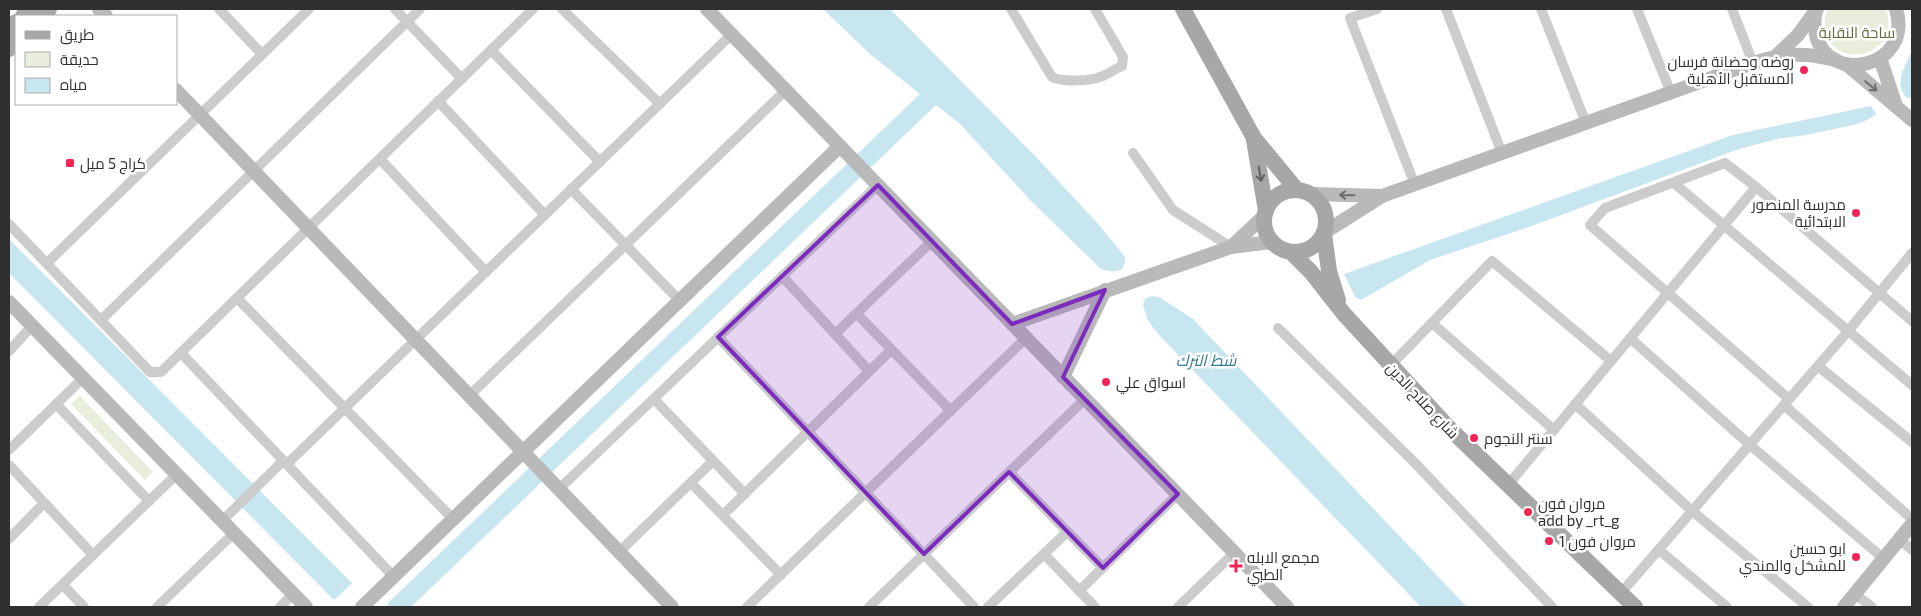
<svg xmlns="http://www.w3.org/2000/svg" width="1921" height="616" font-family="'Exo 2',Cairo,sans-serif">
<rect width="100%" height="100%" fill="#fff"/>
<g fill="#e8eddc">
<path d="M 1828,9 L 1886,9 C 1902,55 1836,72 1826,32 C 1824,24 1824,16 1828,9 Z"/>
<polygon points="80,396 153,472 145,480 71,404"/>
</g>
<g fill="#c7e6ef">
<path d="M 823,9 L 890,9 L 1036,157 L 1100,226 L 1125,257 C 1126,274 1113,273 1101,269 L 1032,202 L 960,124 L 936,105 L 411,607 L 388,607 L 388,603 L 920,94 L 870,54 Z"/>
<path d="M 1912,51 L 1912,98 L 1907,98 C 1893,84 1905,66 1912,51 Z"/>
<polygon points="1871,106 1876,114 1871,118 1858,124 1806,135 1777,139 1739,149 1526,228 1430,260 1361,300 1355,297 1344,274 1733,135"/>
<polygon points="9,239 352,583 334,600 9,273"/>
<polygon points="1153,296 1159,297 1193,319 1467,607 1421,607 1158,334 1147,319 1143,304 1146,298"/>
</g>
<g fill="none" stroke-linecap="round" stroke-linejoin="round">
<g stroke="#ccc" stroke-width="10">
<polyline points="219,9 262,54"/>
<polyline points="395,9 462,79"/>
<polyline points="562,9 660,104"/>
<path d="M 1011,9 L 1052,77 C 1060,82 1091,81 1100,77 C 1108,74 1115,69 1122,66 L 1123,57 L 1095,9"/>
<polyline points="1377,9 1350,18 1415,185"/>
<polyline points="1446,9 1502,153"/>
<polyline points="1541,9 1586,123"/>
<polyline points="1637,9 1671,93"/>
<polyline points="1732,9 1753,63"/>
<polyline points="491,50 600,162"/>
<polyline points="438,101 545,215"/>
<polyline points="1133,153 1173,210 1231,247"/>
<polyline points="380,159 486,272"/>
<polyline points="1674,183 1912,385"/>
<polyline points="571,189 680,301"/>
<polyline points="9,224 150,372 161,372 533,9"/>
<polyline points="47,263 309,9"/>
<polyline points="782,276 869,371"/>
<polyline points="237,298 453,519"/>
<polyline points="857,314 951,411"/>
<polyline points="101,320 420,9"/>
<polyline points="1432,323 1554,430"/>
<polyline points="1278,328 1414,462 1552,607"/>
<polyline points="835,334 932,241"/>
<polyline points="718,337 974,607"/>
<polyline points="1630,338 1750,445 1884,559"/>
<polyline points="9,351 32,326"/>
<polyline points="181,353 394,577"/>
<polyline points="1391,365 1492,261 1611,361"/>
<polyline points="1818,366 1912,442"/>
<polyline points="469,396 786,90"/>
<polyline points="654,399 745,494"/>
<polyline points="1789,399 1590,225 1605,208 1725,163 1756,187 1912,321"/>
<polyline points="56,404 149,501"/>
<polyline points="1575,404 1692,511 1808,607"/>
<polyline points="1784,405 1912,519"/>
<polyline points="9,450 83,378"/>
<polyline points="287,464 732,34"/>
<polyline points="9,465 93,555"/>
<polyline points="1009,472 1103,568"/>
<polyline points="691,483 781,575"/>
<polyline points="1508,485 1756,187"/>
<polyline points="559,489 878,185"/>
<polyline points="723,515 891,350"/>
<polyline points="222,521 283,461"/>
<polyline points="9,539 44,503"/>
<polyline points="1900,539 1912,550"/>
<polyline points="1659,550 1727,607"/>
<polyline points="619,552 713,461"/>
<polyline points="1044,554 1095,607"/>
<polyline points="63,585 84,607"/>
<polyline points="1079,591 1178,494"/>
<polyline points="1621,593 1849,330 1912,253"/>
<polyline points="1855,594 1872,607"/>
<polyline points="39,607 177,474"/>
<polyline points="157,607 234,533"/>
<polyline points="280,607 293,594"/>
<polyline points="747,607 1026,338"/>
<polyline points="869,607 1085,399"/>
<polyline points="988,607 1067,532"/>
<polyline points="1178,607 1234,553"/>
</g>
<g stroke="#b9b9b9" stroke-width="14">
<polyline points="99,9 106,16"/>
<polyline points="707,9 1287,607"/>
<path d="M 1817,9 C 1813,17 1814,26 1816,35 C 1828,86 1914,68 1896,9"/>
<polyline points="1777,55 1798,35 1814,13"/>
<polyline points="1880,58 1896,106"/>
<polyline points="1846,64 1912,120"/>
<polyline points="176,90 672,607"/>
<polyline points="1312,194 1382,196"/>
<path d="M 1325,232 L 1382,196 L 1753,63 C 1785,53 1804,52 1836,60"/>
<polyline points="1231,247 1265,215"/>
<polyline points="9,302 306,607"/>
<polyline points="1012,324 1231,247 1272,242"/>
<polyline points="1063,377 1105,290"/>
<polyline points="362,607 840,146"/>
<polyline points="1844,607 1912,524"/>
</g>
<g stroke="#a7a7a7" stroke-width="16">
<polyline points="1183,9 1254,138 1297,190"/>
<polyline points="23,16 30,9"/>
<polyline points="41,16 49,9"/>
<polyline points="9,30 16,22"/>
<polyline points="9,49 16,42"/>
<polyline points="1254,140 1266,211"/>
<circle cx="1295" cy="221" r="31"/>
<polyline points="1324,234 1329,271 1338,300"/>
<polyline points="1291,252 1311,272 1344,314 1448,427 1635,607"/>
</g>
</g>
<defs><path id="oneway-shaft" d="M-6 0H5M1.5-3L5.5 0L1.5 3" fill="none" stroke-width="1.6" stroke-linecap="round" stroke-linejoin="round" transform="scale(1.25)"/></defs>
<g stroke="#6d6d6d">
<use href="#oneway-shaft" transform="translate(1871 86) rotate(40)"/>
<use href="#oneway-shaft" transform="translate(1347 195) rotate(-179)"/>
</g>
<use stroke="#5f5f5f" href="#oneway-shaft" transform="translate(1260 174) rotate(80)"/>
<path fill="#7b2cbf" fill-opacity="0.2" stroke="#7b2cbf" stroke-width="4" stroke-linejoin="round" d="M 878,185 L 1012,324 L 1105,290 L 1063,377 L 1178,494 L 1103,568 L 1009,472 L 924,554 L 718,337 Z"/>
<g fill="#f22557" stroke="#fff" stroke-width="2">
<circle cx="1804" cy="70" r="5"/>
<rect x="65" y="158" width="10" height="10" rx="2.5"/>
<circle cx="1856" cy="213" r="5"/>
<circle cx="1106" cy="382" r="5"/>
<circle cx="1474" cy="438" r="5"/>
<circle cx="1528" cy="512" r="5"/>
<circle cx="1549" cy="541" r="5"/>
<circle cx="1856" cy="557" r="5"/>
<path d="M1233.5 558.5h5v5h5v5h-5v5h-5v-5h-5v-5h5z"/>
</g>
<g text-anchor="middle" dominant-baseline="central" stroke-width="5" stroke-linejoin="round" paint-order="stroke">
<g font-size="15" fill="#5b6f39" stroke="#fff">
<text x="1857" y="32">ساحة النقابة</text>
</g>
<g font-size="15" fill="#2f2f2f" stroke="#fff" text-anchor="start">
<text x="1794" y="61" text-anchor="end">روضه وحضانة فرسان<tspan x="1794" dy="17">المستقبل الأهلية</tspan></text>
<text x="80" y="163">كراج 5 ميل</text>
<text x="1846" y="204" text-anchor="end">مدرسة المنصور<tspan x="1846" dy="17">الابتدائية</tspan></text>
<text x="1116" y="382">اسواق علي</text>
<text x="1484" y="438">سنتر النجوم</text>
<text x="1538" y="503">مروان فون<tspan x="1538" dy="17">add by _rt_g</tspan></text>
<text x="1559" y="541">مروان فون 1</text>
<text x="1846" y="548" text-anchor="end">ابو حسين<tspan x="1846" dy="17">للمشخل والمندي</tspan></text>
<text x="1247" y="557">مجمع الابله<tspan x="1247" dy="17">الطبي</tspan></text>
</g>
<g font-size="15" fill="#2f2f2f" stroke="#fff">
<text transform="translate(1423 400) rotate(47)">شارع صلاح الدين</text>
</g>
<g font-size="16" font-style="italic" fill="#357d91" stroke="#fff">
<text x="1206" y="359">شط الترك</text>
</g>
</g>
<rect width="1921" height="616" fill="none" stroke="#2f2f2f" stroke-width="20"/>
<rect x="15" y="15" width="162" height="90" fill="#ffffff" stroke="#acacac"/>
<rect x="25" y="31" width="25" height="8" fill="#a7a7a7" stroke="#acacac"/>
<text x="60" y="40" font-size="15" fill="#2f2f2f">طريق</text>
<rect x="25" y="52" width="25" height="15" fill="#e8eddc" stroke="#acacac"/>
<text x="60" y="65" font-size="15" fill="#2f2f2f">حديقة</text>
<rect x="25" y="78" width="25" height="15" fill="#c7e6ef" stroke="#acacac"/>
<text x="60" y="90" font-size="15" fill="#2f2f2f">مياه</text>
</svg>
